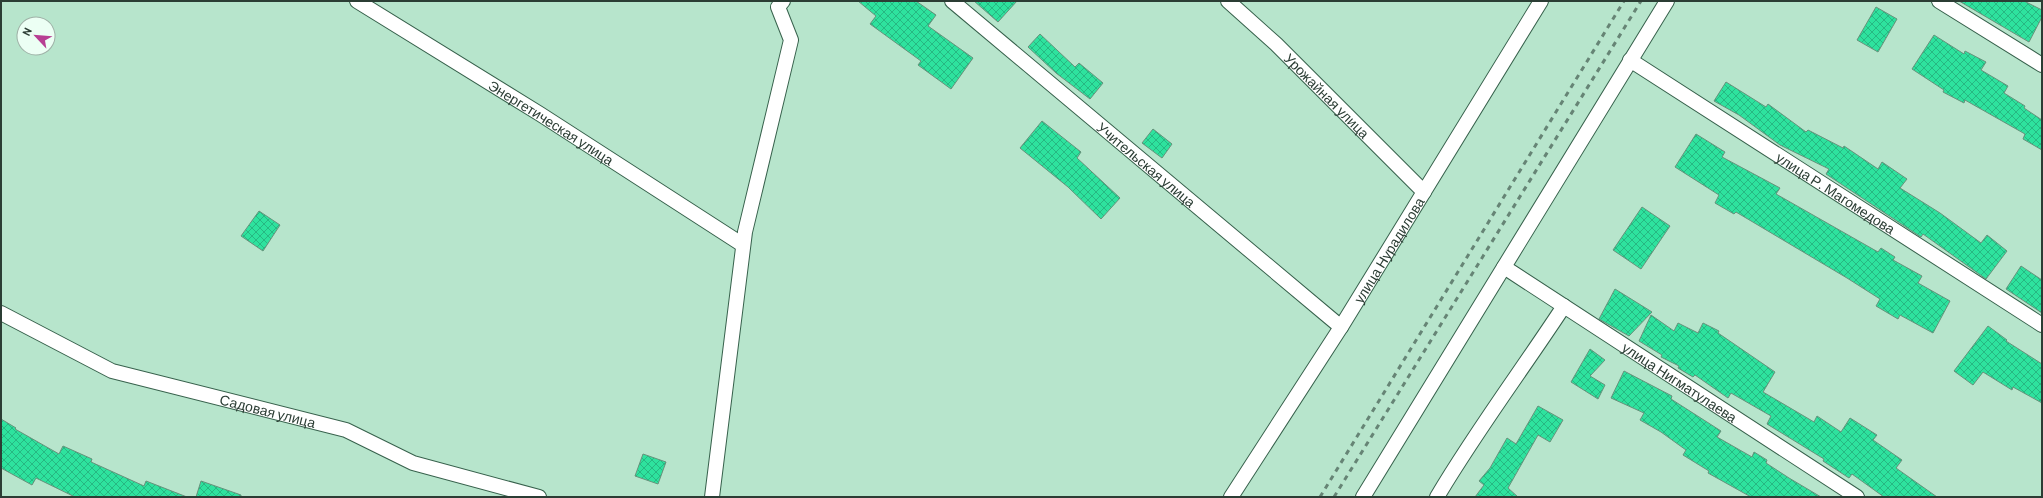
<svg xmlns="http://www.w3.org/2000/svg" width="2043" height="498" font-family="Barlow,sans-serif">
<defs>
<pattern id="building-cross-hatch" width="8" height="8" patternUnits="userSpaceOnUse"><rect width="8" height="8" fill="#2ee29e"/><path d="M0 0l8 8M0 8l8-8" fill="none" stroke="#27b882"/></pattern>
</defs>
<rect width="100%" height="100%" fill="#b7e5cc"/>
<g fill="url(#building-cross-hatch)" stroke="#66927b">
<polygon points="858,1 916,1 936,15 928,26 973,58 951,89 918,65 921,61 870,24 876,16"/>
<polygon points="974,1 1017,1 998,22"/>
<polygon points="1959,1 2024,1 2042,10 2042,17 2029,42"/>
<polygon points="1876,7 1897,19 1878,52 1857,40"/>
<polygon points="1040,34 1075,67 1079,63 1103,83 1090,99 1056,73 1028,47"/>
<polygon points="1934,35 1964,54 1965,51 1986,62 1981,70 2008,86 2004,93 2025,106 2024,108 2042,120 2042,150 2023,139 2025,134 1965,100 1964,103 1943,92 1944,90 1912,69"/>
<polygon points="1726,82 1766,107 1768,104 1806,132 1808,130 1843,148 1844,146 1878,169 1882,162 1907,179 1900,188 1940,213 1981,243 1987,235 2007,251 1986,279 1923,234 1921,237 1826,174 1829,169 1780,145 1739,115 1714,101"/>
<polygon points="1042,121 1081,152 1077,158 1120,198 1101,219 1068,187 1020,148"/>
<polygon points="1153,129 1172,144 1162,158 1142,143"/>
<polygon points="1696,134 1725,152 1722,157 1780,188 1776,194 1878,252 1881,248 1895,257 1893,260 1922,276 1918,283 1950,301 1933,333 1900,315 1898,319 1876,306 1880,299 1847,278 1736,212 1734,214 1715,203 1719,195 1675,167"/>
<polygon points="1642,207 1670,226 1641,269 1613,250"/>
<polygon points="259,211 280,225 263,251 241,236"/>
<polygon points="2021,266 2042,280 2042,313 2006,289"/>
<polygon points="1615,289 1652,312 1629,336 1599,319"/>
<polygon points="1651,315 1674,331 1678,323 1698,333 1703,323 1719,331 1718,333 1775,372 1763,392 1814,422 1817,416 1841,432 1850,418 1877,435 1873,440 1902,460 1896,468 1937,497 1884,497 1852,474 1849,478 1823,461 1824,459 1767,424 1771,416 1731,393 1728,398 1695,375 1693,377 1678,368 1679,366 1661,357 1662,355 1639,341"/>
<polygon points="1988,326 2007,340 2006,341 2042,364 2042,403 2013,387 2012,390 1983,372 1973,385 1954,371"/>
<polygon points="1590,349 1605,360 1590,376 1605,385 1598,399 1571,382"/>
<polygon points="1624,371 1672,396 1671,399 1721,431 1717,437 1752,457 1754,452 1767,460 1766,463 1789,478 1821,497 1751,497 1708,473 1709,471 1683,455 1686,450 1661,432 1640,420 1644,413 1611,398"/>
<polygon points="1538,406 1563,420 1550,442 1538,435 1508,488 1518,497 1475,497 1484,485 1479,481 1490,468 1507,438 1516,444"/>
<polygon points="1,419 16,428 15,429 59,454 63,446 92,459 91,462 144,486 146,481 187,497 75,497 36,478 32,485 1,468"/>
<polygon points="643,454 666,462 658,484 635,476"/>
<polygon points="201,481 241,495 241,497 196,497"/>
</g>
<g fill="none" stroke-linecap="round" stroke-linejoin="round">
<g stroke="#37614c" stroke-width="16">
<g id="street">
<path id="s1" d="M 357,1 L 540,114 L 743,245"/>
<path id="s2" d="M 952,1 L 1341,327"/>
<path id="s3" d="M 1228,1 L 1276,44 L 1424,192"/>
<polyline points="1939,1 2042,65"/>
<path id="s4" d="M 1630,60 L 2042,325"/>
<path id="s5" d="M 1504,267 L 1857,497"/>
<path id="s6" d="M 1,313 L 112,371 L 346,430 L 413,463 L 539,497"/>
<polyline points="712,497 745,232 791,40 778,7 783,1"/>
<path id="s7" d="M 1231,497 L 1341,327 L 1541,1"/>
<polyline points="1363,497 1667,1"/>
<path d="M 1437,497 C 1476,431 1522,370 1564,306"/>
</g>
</g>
<use href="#street" stroke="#fff" stroke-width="14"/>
<g stroke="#668475" stroke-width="3" stroke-dasharray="5 5" stroke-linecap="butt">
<polyline points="1320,497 1624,1"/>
<polyline points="1334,497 1641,1"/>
</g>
</g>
<g text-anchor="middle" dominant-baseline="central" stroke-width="3" stroke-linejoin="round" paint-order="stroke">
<g font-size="14" fill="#2b3d34" stroke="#ecfff4">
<text stroke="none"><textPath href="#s3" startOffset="137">Урожайная улица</textPath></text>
<text stroke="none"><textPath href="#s1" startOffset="229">Энергетическая улица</textPath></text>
<text stroke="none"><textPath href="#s2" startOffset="254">Учительская улица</textPath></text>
<text stroke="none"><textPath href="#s4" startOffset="245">улица Р. Магомедова</textPath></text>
<text stroke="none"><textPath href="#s7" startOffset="293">улица Нурадилова</textPath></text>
<text stroke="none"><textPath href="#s5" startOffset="210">улица Нигматулаева</textPath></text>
<text stroke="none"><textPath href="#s6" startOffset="286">Садовая улица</textPath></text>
</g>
</g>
<rect width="2043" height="498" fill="none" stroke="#2b3d34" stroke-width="4"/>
<g transform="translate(36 36) rotate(296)"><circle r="19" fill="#ecfff4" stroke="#9fb1a7"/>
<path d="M0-3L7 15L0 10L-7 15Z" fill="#b73f93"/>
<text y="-6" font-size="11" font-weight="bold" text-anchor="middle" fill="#2b3d34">N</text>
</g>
</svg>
